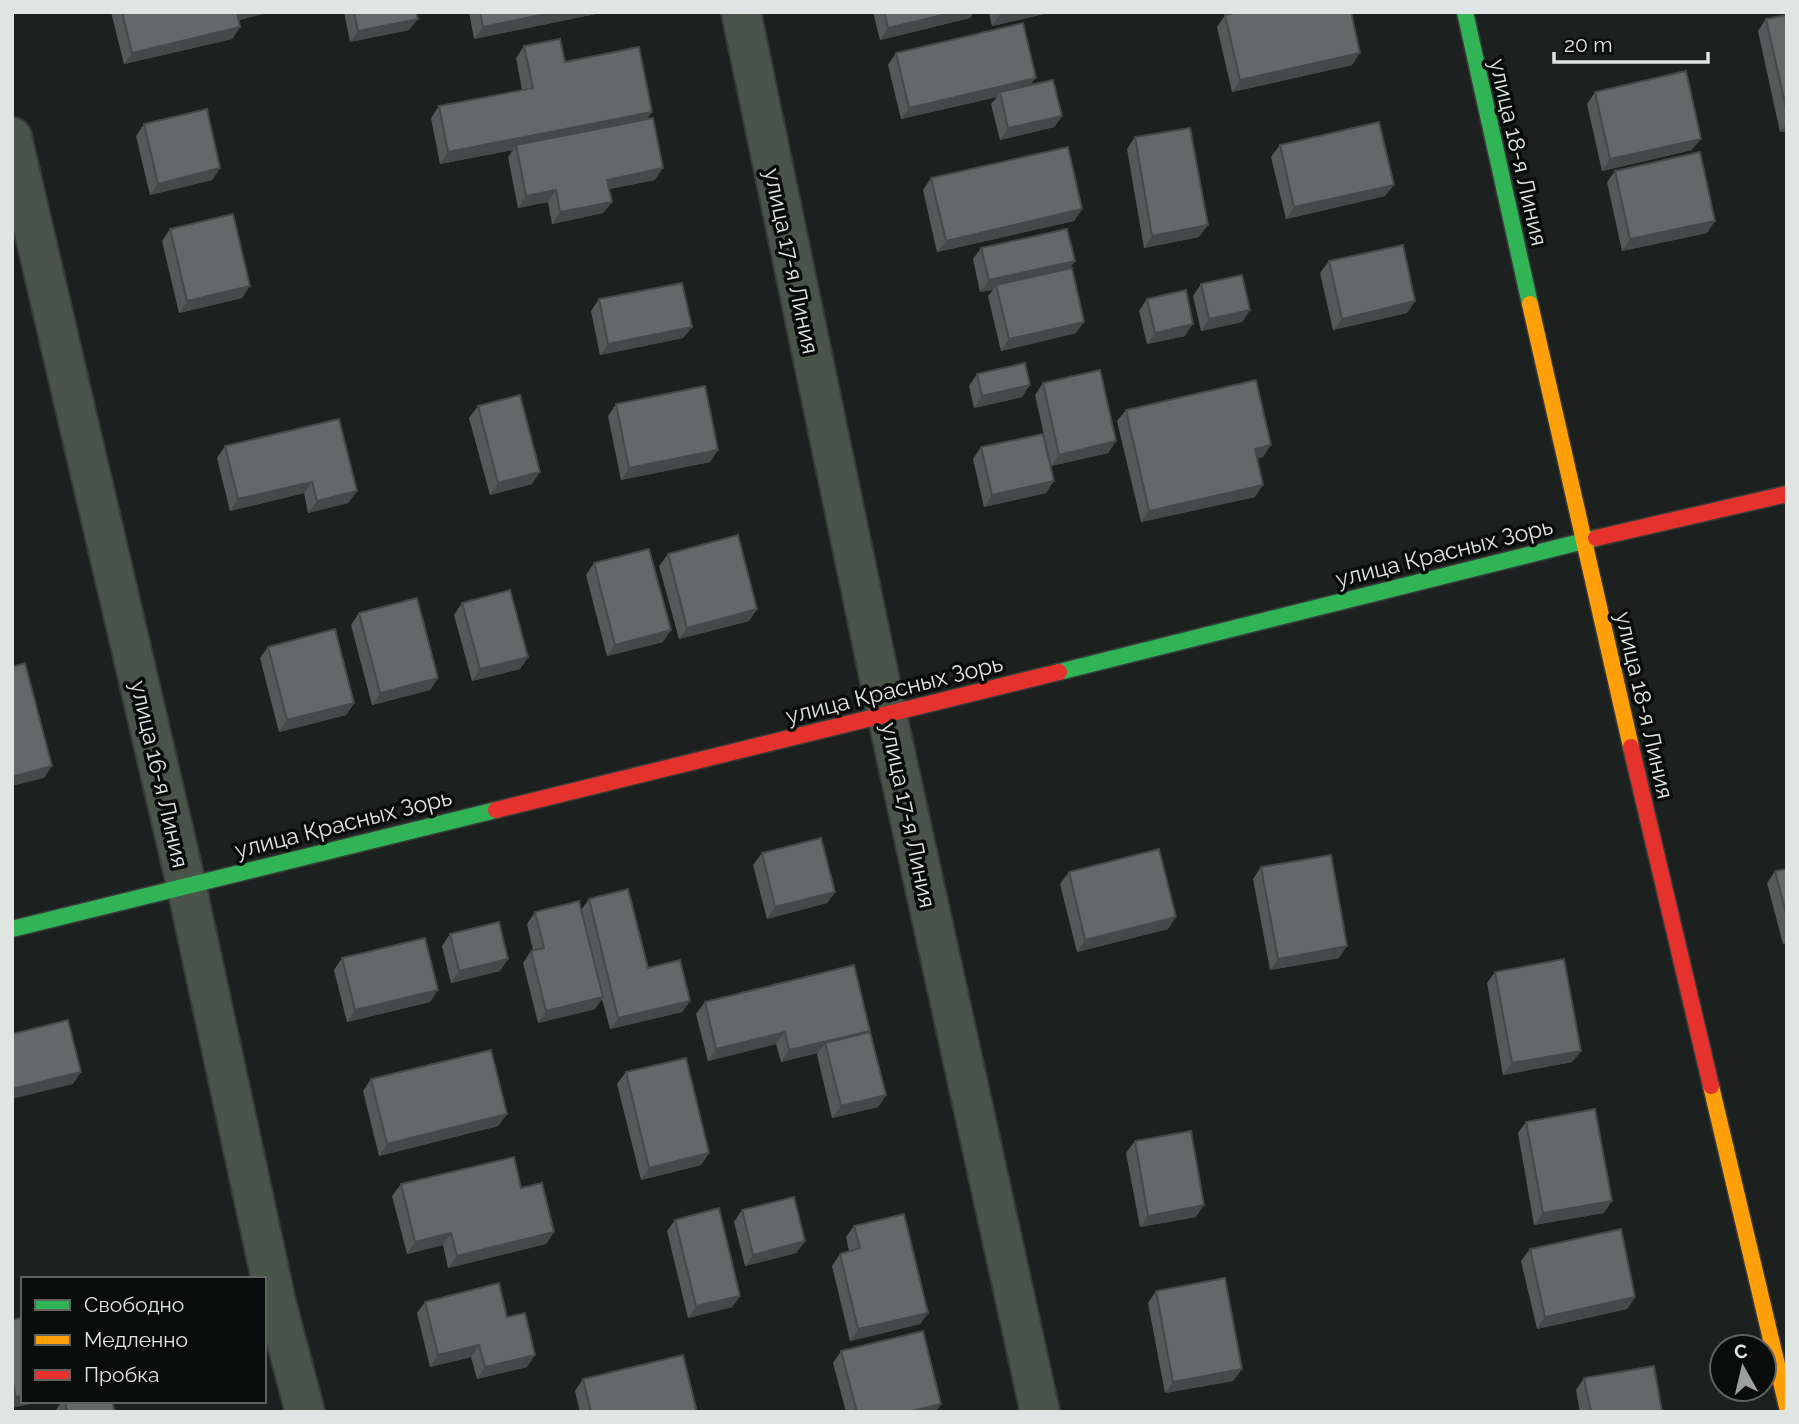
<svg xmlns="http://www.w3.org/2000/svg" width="1799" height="1424" font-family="Raleway,sans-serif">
<rect width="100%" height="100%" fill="#1c211f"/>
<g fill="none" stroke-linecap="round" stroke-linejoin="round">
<g stroke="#383c3a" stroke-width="42">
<g id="street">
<polyline points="741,12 887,715 1040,1412"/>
<polyline points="12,137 186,884 276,1302 305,1412"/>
</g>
</g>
<g stroke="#383c3a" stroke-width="19">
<g id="fast">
<polyline points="1465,12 1530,304"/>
<polyline points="1059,672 1596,538"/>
<polyline points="12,929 496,810"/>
</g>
</g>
<g stroke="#383c3a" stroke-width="19">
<g id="slow">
<polyline points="1530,304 1631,747"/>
<polyline points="1711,1086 1787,1407"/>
</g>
</g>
<g stroke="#383c3a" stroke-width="19">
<g id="jam">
<polyline points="1596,538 1787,494"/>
<polyline points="1631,747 1711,1086"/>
<polyline points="496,810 1059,672"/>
</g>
</g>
<use href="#street" stroke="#49544a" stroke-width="38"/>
<use href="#fast" stroke="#30b455" stroke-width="16"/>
<use href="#slow" stroke="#ff9f0a" stroke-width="16"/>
<use href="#jam" stroke="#e5322d" stroke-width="16"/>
</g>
<g fill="#555959">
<polygon points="111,12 271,12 238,20 240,27 232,39 124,64"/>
<polygon points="344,12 416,12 409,30 350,42"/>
<polygon points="469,12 605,12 474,39"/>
<polygon points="873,12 974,12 970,18 880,40"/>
<polygon points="989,12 1052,12 992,26"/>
<polygon points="1225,15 1352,65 1232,92 1217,27"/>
<polygon points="1787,15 1787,131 1780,132 1758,31 1766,19"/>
<polygon points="524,46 565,62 652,112 646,120 655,180 609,189 612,202 603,213 552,224 548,202 518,208 508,157 513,150 440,164 431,118 439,106 522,90 516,58"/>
<polygon points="896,53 1030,85 1062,116 1054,127 1000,140 991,104 997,97 901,119 888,65"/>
<polygon points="1595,92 1692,150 1602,171 1587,104"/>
<polygon points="144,124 220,168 212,180 150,195 136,136"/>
<polygon points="1135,137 1199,237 1144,248 1127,149"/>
<polygon points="1280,145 1385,196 1286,219 1271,157"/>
<polygon points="1615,171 1707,233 1622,251 1607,182"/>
<polygon points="931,178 1082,209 1074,221 937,252 923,190"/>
<polygon points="170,229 242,298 179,313 162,241"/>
<polygon points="981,248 1070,268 1076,333 1001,351 988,296 993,290 980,292 973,259"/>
<polygon points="1329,261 1415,301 1407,313 1333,330 1320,273"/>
<polygon points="1201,284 1250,310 1242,322 1201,331 1193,296"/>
<polygon points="599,299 692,327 683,338 600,355 591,311"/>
<polygon points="1147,299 1185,336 1147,344 1139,311"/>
<polygon points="977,374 1022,397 974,408 969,386"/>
<polygon points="1043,383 1116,441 1108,453 1051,466 1035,395"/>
<polygon points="616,404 718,450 710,462 621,480 608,416"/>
<polygon points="478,406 532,484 490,495 469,418"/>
<polygon points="1126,410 1263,457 1257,458 1255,497 1141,522 1117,421"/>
<polygon points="225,446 357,491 348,503 308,513 304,493 230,511 217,458"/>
<polygon points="981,447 1046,493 984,507 973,459"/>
<polygon points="668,554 757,609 749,621 679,639 659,566"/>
<polygon points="594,563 663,642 607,656 586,575"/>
<polygon points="462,603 528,657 520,669 472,681 454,615"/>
<polygon points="359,613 438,678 430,690 372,705 351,625"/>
<polygon points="268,647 354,703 346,715 279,732 260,658"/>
<polygon points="762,853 835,892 827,903 767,919 753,865"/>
<polygon points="1261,867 1339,958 1270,970 1253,879"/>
<polygon points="1787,869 1787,943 1783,944 1767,883 1775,871"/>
<polygon points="1069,872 1168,929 1077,952 1060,884"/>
<polygon points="589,899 648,968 690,1001 682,1012 610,1029 602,999 595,1009 538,1023 523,963 531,951 533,950 527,924 535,912 582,909"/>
<polygon points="450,934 500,971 451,983 442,946"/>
<polygon points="342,958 430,1002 347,1022 334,970"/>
<polygon points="1495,972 1581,1051 1572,1062 1503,1075 1487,983"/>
<polygon points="705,1002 870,1031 868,1033 886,1095 878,1107 832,1118 817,1055 818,1053 781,1062 776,1044 708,1061 696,1014"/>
<polygon points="626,1072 709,1153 701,1165 641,1180 617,1084"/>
<polygon points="371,1079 507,1114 498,1126 379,1156 363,1091"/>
<polygon points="1526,1122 1604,1213 1534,1225 1518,1133"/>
<polygon points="1135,1141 1196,1217 1140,1227 1126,1153"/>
<polygon points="401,1184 521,1188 554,1232 546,1244 448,1268 443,1245 407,1254 392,1196"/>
<polygon points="742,1210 805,1241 796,1253 745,1266 734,1222"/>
<polygon points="675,1220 740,1296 732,1307 688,1318 667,1231"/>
<polygon points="854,1226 928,1313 920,1324 850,1341 832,1266 840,1254 849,1251 846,1237"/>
<polygon points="1530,1249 1635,1297 1627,1309 1537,1329 1521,1261"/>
<polygon points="1156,1291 1242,1369 1233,1381 1165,1393 1148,1303"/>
<polygon points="425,1302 507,1317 527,1367 477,1379 471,1357 430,1367 417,1313"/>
<polygon points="12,1320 41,1401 12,1408"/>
<polygon points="841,1351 941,1404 935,1412 846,1412 833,1363"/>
<polygon points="1584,1378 1662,1412 1580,1412 1576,1390"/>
<polygon points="583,1379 697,1412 580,1412 575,1391"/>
<polygon points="62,1401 112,1401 115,1412 56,1412 56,1410"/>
</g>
<g fill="#454949">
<polygon points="235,12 271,12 228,23"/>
<polygon points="555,12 605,12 474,39 483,27"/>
<polygon points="955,12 974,12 970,18 880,40 888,28"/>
<polygon points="1008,12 1052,12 992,26 1000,14"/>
<polygon points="418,19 409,30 350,42 358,31"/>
<polygon points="240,27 232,39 124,64 132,53"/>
<polygon points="1360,53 1352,65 1232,92 1240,80"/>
<polygon points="1036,78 1027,89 1000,92 997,97 901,119 909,108"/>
<polygon points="652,112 644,123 516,145 513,150 440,164 448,152"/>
<polygon points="1062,116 1054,127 1000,140 1008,128"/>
<polygon points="1787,123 1787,131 1780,132"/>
<polygon points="1701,139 1692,150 1602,171 1610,159"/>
<polygon points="220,168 212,180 150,195 158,184"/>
<polygon points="663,168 655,180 599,191 607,180"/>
<polygon points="1394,185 1385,196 1286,219 1294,207"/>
<polygon points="556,190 548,202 518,208 526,196"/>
<polygon points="612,202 603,213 552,224 560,212"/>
<polygon points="1082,209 1074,221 937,252 946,241"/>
<polygon points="1715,221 1707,233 1622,251 1630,239"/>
<polygon points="1208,225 1199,237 1144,248 1152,236"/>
<polygon points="1075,261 1067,273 996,285 993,290 980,292 989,280"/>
<polygon points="250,286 242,298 179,313 187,301"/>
<polygon points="1415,301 1407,313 1333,330 1342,319"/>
<polygon points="1250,310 1242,322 1201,331 1209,319"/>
<polygon points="1084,322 1076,333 1001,351 1009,339"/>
<polygon points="1193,324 1185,336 1147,344 1155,333"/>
<polygon points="692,327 683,338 600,355 608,344"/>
<polygon points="1030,385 1022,397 974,408 982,396"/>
<polygon points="1116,441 1108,453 1051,466 1059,455"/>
<polygon points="1271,445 1263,457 1247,461 1255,449"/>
<polygon points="718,450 710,462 621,480 629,468"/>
<polygon points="540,472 532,484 490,495 498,483"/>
<polygon points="1054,481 1046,493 984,507 992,495"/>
<polygon points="312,482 304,493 230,511 238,499"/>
<polygon points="1263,485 1255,497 1141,522 1149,511"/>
<polygon points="357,491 348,503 308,513 317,501"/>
<polygon points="757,609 749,621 679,639 687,628"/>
<polygon points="671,630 663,642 607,656 615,645"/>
<polygon points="528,657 520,669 472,681 480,669"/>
<polygon points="438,678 430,690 372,705 380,693"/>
<polygon points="354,703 346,715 279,732 287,720"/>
<polygon points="52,766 44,778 12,786 12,777"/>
<polygon points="835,892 827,903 767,919 775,907"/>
<polygon points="1176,917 1168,929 1077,952 1085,940"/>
<polygon points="1347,946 1339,958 1270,970 1278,959"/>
<polygon points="508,959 500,971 451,983 459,971"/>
<polygon points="438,990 430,1002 347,1022 355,1010"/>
<polygon points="603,997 595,1009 538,1023 546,1011"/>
<polygon points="690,1001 682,1012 610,1029 618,1018"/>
<polygon points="870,1031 862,1043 825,1043 818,1053 781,1062 789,1050"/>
<polygon points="785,1032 776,1044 708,1061 716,1049"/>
<polygon points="1581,1051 1572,1062 1503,1075 1512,1063"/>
<polygon points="81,1072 73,1084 12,1099 12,1089"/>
<polygon points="886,1095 878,1107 832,1118 841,1106"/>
<polygon points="507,1114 498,1126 379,1156 387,1144"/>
<polygon points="709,1153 701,1165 641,1180 649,1168"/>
<polygon points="1612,1201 1604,1213 1534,1225 1543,1213"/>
<polygon points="1204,1205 1196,1217 1140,1227 1148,1216"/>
<polygon points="554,1232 546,1244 448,1268 457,1256"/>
<polygon points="451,1233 443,1245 407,1254 415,1242"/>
<polygon points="805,1241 796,1253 745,1266 753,1255"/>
<polygon points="740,1296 732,1307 688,1318 696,1306"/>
<polygon points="1635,1297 1627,1309 1537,1329 1545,1317"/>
<polygon points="928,1313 920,1324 850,1341 858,1329"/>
<polygon points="479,1345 471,1357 430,1367 438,1355"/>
<polygon points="535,1355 527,1367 477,1379 485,1367"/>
<polygon points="1242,1369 1233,1381 1165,1393 1173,1382"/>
<polygon points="23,1396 23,1401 41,1401 12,1408 12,1403 16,1397"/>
<polygon points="941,1404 935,1412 908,1412"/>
</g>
<g fill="#636868" stroke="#454949" stroke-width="2">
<polygon points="122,12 237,12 240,27 132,53"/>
<polygon points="354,12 416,12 418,19 358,31"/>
<polygon points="480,12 555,12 483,27"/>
<polygon points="884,12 955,12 888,28"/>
<polygon points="1239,12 1351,12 1360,53 1240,80 1225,15"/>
<polygon points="1787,15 1787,112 1766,19"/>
<polygon points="1023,23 1036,78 909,108 896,53"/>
<polygon points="560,39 565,62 639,47 652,112 448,152 439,106 533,88 524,46"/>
<polygon points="1686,71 1701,139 1610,159 1595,92"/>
<polygon points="1053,80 1062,116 1008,128 1000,92"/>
<polygon points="207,109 220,168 158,184 144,124"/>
<polygon points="653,118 663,168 607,180 612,202 560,212 556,190 526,196 516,145"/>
<polygon points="1379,122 1394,185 1294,207 1280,145"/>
<polygon points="1190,128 1208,225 1152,236 1135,137"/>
<polygon points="1068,147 1082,209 946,241 931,178"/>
<polygon points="1700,152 1715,221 1630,239 1615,171"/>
<polygon points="233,214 250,286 187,301 170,229"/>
<polygon points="1067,229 1075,261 989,280 981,248"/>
<polygon points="1403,245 1415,301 1342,319 1329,261"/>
<polygon points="1072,268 1084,322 1009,339 996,285"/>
<polygon points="1242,275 1250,310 1209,319 1201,284"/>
<polygon points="682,283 692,327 608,344 599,299"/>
<polygon points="1186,290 1193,324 1155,333 1147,299"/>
<polygon points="1025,363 1030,385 982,396 977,374"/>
<polygon points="1100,370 1116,441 1059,455 1043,383"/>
<polygon points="1256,380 1271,445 1255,449 1263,485 1149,511 1126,410"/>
<polygon points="705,386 718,450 629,468 616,404"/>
<polygon points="520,395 540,472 498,483 478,406"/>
<polygon points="339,419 357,491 317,501 312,482 238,499 225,446"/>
<polygon points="1043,434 1054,481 992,495 981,447"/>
<polygon points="738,535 757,609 687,628 668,554"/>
<polygon points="649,549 671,630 615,645 594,563"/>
<polygon points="510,590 528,657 480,669 462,603"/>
<polygon points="417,598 438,678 380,693 359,613"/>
<polygon points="335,629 354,703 287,720 268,647"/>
<polygon points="25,663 52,766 12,777 12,667"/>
<polygon points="821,838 835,892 775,907 762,853"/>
<polygon points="1159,849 1176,917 1085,940 1069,872"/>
<polygon points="1331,855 1347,946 1278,959 1261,867"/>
<polygon points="1787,869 1787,917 1775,871"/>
<polygon points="628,889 648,968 680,960 690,1001 618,1018 589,899"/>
<polygon points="579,901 603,997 546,1011 531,951 544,948 535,912"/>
<polygon points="499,922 508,959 459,971 450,934"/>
<polygon points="425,938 438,990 355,1010 342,958"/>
<polygon points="1564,959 1581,1051 1512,1063 1495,972"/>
<polygon points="854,965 870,1031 789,1050 785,1032 716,1049 705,1002"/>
<polygon points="68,1020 81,1072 12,1089 12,1034"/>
<polygon points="870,1032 886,1095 841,1106 825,1043"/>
<polygon points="491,1050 507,1114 387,1144 371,1079"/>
<polygon points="686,1058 709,1153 649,1168 626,1072"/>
<polygon points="1595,1109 1612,1201 1543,1213 1526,1122"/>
<polygon points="1191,1131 1204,1205 1148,1216 1135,1141"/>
<polygon points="514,1157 521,1188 542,1183 554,1232 457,1256 451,1233 415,1242 401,1184"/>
<polygon points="794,1197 805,1241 753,1255 742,1210"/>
<polygon points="719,1208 740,1296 696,1306 675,1220"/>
<polygon points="904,1214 928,1313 858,1329 840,1254 860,1248 854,1226"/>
<polygon points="1621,1229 1635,1297 1545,1317 1530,1249"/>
<polygon points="1225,1278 1242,1369 1173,1382 1156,1291"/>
<polygon points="499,1283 507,1317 525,1313 535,1355 485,1367 479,1345 438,1355 425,1302"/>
<polygon points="23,1317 23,1396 16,1397 12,1381 12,1320"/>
<polygon points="923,1331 941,1404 908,1412 857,1412 841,1351"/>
<polygon points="683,1355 697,1412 591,1412 583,1379"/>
<polygon points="1654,1366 1662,1412 1591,1412 1584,1378"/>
<polygon points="65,1401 112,1401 115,1412 67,1412"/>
</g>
<g text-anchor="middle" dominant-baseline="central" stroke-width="7" stroke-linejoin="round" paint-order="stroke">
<g font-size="23" fill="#dee5e3" stroke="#080c0b">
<text transform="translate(1519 152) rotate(77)">улица 18-я Линия</text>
<text transform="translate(792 261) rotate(78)">улица 17-я Линия</text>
<text transform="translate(1444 552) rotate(-14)">улица Красных Зорь</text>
<text transform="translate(894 689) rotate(-14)">улица Красных Зорь</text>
<text transform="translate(1645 705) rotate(77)">улица 18-я Линия</text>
<text transform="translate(160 774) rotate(77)">улица 16-я Линия</text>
<text transform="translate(909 815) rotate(78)">улица 17-я Линия</text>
<text transform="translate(343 823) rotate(-14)">улица Красных Зорь</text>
</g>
</g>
<rect width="1799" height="1424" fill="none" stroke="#dee5e3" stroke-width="28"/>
<rect x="21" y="1277" width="245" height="126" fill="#080c0b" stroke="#5e6361" stroke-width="2"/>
<rect x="35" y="1300" width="35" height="10" fill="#30b455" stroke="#5e6361" stroke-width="2"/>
<text x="84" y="1312" font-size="21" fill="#dee5e3">Свободно</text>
<rect x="35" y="1335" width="35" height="10" fill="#ff9f0a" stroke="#5e6361" stroke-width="2"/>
<text x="84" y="1347" font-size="21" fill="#dee5e3">Медленно</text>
<rect x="35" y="1370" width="35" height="10" fill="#e5322d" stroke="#5e6361" stroke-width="2"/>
<text x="84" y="1382" font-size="21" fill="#dee5e3">Пробка</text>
<g transform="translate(1743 1368) rotate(352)"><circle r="33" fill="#080c0b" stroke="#5e6361" stroke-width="2"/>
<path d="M0-5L12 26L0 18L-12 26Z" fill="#9aa09e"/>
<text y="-10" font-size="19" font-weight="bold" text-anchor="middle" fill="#dee5e3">С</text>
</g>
<path d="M1554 52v10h154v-10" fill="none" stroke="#dee5e3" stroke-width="3.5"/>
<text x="1564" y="52" font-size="21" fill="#dee5e3" stroke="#080c0b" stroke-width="5" paint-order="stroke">20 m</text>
</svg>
